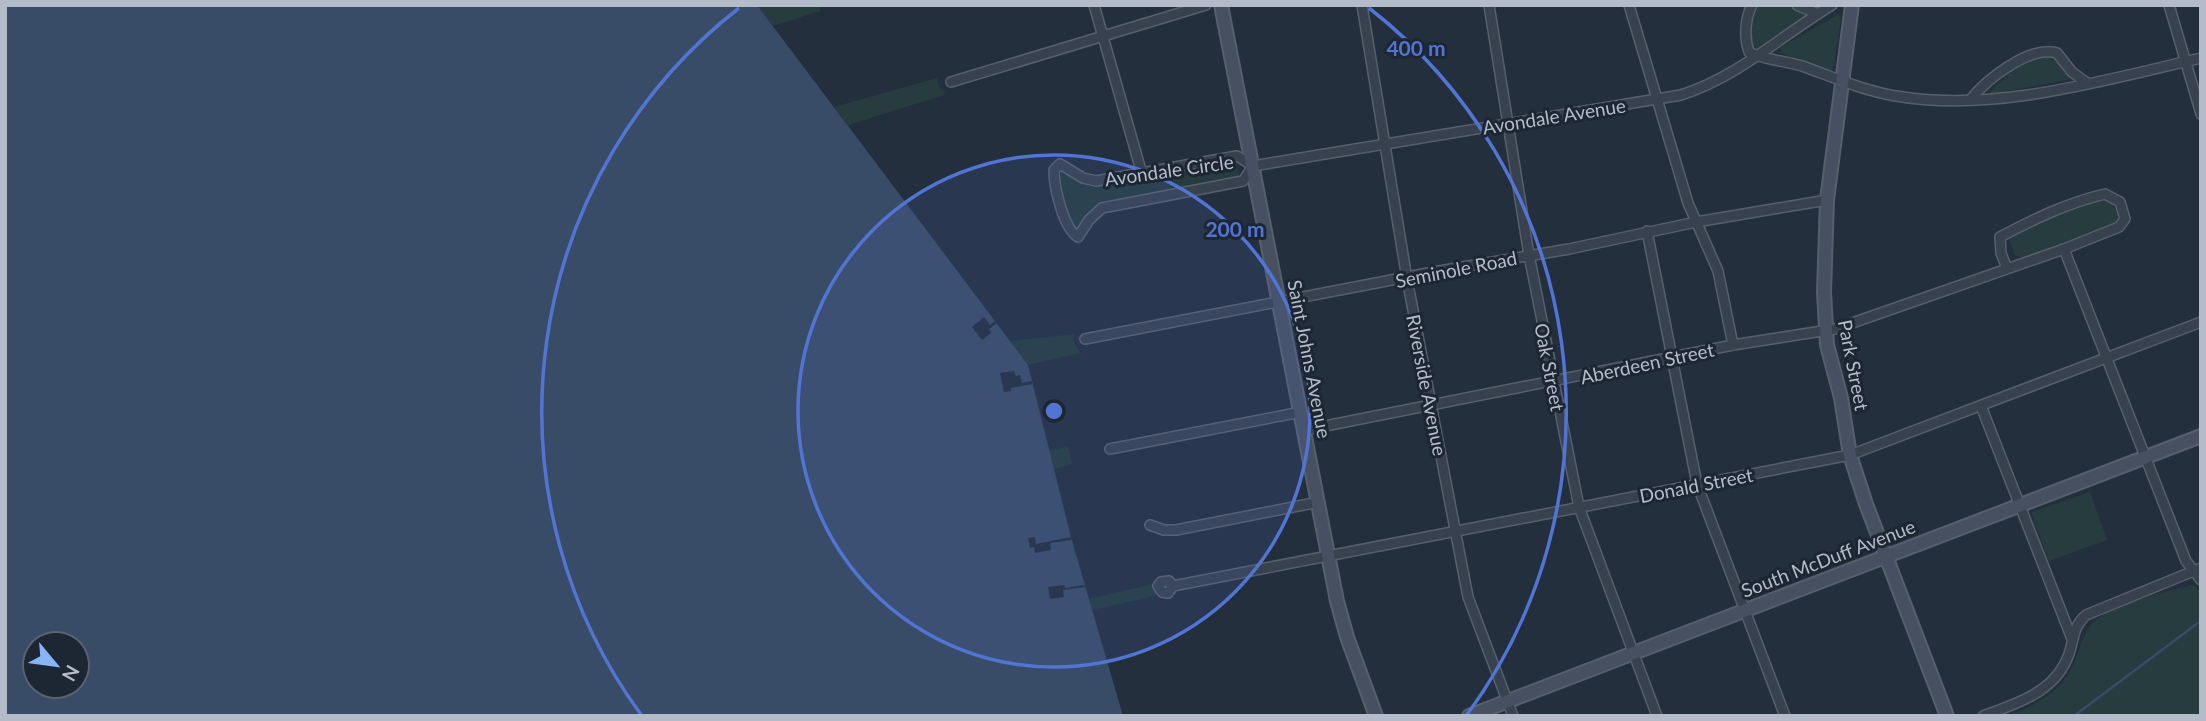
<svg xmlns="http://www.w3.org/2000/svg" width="2206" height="721" font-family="Lato,sans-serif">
<rect width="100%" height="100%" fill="#242f3e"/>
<g fill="#263c3f">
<polygon points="757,5 820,5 820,11 773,26"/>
<path d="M 1759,5 L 1783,5 L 1807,14 L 1758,50 L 1751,45 C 1750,30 1751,17 1759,5 Z"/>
<polygon points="1839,14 1841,19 1834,64 1831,71 1780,53 1781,47"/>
<polygon points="2045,55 2055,58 2073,79 1986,95 2020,64"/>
<polygon points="937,78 939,87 945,92 944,95 848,125 834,107"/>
<path d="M 1235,159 L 1240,178 L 1098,206 L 1086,218 L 1082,226 L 1075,228 L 1070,225 L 1058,178 L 1064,171 C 1073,173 1079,183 1093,186 Z"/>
<polygon points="2106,198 2113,203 2118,219 2115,224 2023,257 2015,256 2009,239 2015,230"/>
<polygon points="1074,334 1074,343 1081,353 1028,365 1010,341"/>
<polygon points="1068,446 1072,464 1054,469 1049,451"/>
<polygon points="2090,492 2107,540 2049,561 2031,512"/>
<polygon points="1153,584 1156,596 1092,610 1088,599"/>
<path d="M 2193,585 L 2201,592 L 2201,716 L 2009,716 C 2035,705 2063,691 2074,663 C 2080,650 2082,634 2092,624 C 2113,602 2164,592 2193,585 Z"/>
</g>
<path fill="#394c67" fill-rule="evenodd" d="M 5,5 L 757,5 L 1028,365 L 1071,537 L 1123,716 L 5,716 ZM 35,644 L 77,644 L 77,686 L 35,686 Z"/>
<g fill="#242f3e">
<polygon points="984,317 990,325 995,321 996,324 989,329 991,333 982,340 972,327"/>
<polygon points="1014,371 1016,376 1020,375 1022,383 1032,381 1032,384 1011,388 1011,391 1004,392 1000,373"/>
<polygon points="1035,537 1036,544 1071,537 1072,540 1050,543 1051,550 1035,553 1034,547 1030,548 1028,538"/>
<polygon points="1064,585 1065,588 1084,585 1085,587 1063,590 1064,597 1050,599 1048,587"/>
</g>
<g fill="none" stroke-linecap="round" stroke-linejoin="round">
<polyline stroke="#394c67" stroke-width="2.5" points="2074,716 2198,623"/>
<g stroke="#565f6c" stroke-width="12">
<g id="street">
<polyline points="1094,5 1142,174"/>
<polyline points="1362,5 1407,279 1468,597 1513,716"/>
<polyline points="1489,5 1529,255 1579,507 1657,716"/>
<polyline points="1629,5 1688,203 1718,271 1733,345"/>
<path d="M 1752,5 C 1745,18 1744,38 1749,52 C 1763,60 1788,61 1805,67 C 1835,78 1865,91 1896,96 C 1994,113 2105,80 2201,58"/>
<polyline points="1797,5 1818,14"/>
<polyline points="2169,5 2201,114"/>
<polyline points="951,82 1206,5"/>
<path d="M 1970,100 C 1986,80 2029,45 2057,53 L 2072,72 L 2087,83"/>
<path d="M 1237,156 L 1253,166 L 1243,181 L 1102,208 L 1089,220 L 1078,237 C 1063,228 1054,187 1054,170 L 1060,164 L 1083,178 L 1096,181 Z"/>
<path d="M 1253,166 L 1681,95 C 1738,77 1782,35 1832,5"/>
<polyline points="1647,231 1697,484 1785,716"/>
<polyline points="2064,249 2186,561 2201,580"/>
<polyline points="1085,339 1433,272 1569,249 1696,222 1827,200"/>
<polyline points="1981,406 2072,639"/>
<path d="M 1305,430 L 1733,345 L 1835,329 L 2064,249 L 2119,227 L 2125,219 L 2120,202 L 2105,194 C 2067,203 2034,219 2000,237 L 2001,253 L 2007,269"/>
<polyline points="1110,449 1301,412"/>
<polyline points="1150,525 1164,530 1176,530 1319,502"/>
<polyline points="1173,586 1169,581 1161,582 1158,586 1162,592 1168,593 1173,586 1850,455 2201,322"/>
<path d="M 1983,716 C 2017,703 2055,693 2069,654 C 2074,639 2073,626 2086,615 L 2201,568"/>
</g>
</g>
<g stroke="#565f6c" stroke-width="16">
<g id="secondary">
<polyline points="1221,5 1337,601 1347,637 1376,716"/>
<polyline points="1852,5 1827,200 1824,292 1827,345 1841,398 1850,455 1866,504 1947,716"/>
<polyline points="1469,716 2201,436"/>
</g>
</g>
<use href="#street" stroke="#38414e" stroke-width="9"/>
<use href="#secondary" stroke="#465061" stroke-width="12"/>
</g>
<circle cx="1054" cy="411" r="256" fill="#5274d3" fill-opacity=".12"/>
<g fill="none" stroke="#5274d3" stroke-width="3.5">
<circle cx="1054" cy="411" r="256"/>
<path d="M642 716A512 512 0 0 1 739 8M1369 8A512 512 0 0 1 1466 716"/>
</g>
<g text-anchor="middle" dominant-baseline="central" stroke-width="6" stroke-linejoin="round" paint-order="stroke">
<g font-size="19" fill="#b4bcc9" stroke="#1d2633">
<text transform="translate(1554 116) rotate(-9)">Avondale Avenue</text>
<text transform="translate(1169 170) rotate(-8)">Avondale Circle</text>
<text transform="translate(1456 269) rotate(-11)">Seminole Road</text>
<text transform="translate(1310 359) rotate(79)">Saint Johns Avenue</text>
<text transform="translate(1647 363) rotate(-12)">Aberdeen Street</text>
<text transform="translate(1854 365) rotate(79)">Park Street</text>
<text transform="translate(1550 367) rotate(79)">Oak Street</text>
<text transform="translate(1427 385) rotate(79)">Riverside Avenue</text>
<text transform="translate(1696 485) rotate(-11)">Donald Street</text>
<text transform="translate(1828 558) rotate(-21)">South McDuff Avenue</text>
</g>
</g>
<circle cx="1054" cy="411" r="10" fill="#5274d3" stroke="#1d2633" stroke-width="3.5"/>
<g font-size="21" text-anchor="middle" font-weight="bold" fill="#5274d3" stroke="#1d2633" stroke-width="6" stroke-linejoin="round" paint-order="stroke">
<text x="1416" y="56">400 m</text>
<text x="1235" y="237">200 m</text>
</g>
<rect width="2206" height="721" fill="none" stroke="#b4bcc9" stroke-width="14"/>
<g transform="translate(56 665) rotate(119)"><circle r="33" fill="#1d2633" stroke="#59626f" stroke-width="2"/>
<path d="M0-5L12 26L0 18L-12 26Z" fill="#8ab4f8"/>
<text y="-10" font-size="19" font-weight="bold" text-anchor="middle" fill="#b4bcc9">N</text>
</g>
</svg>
